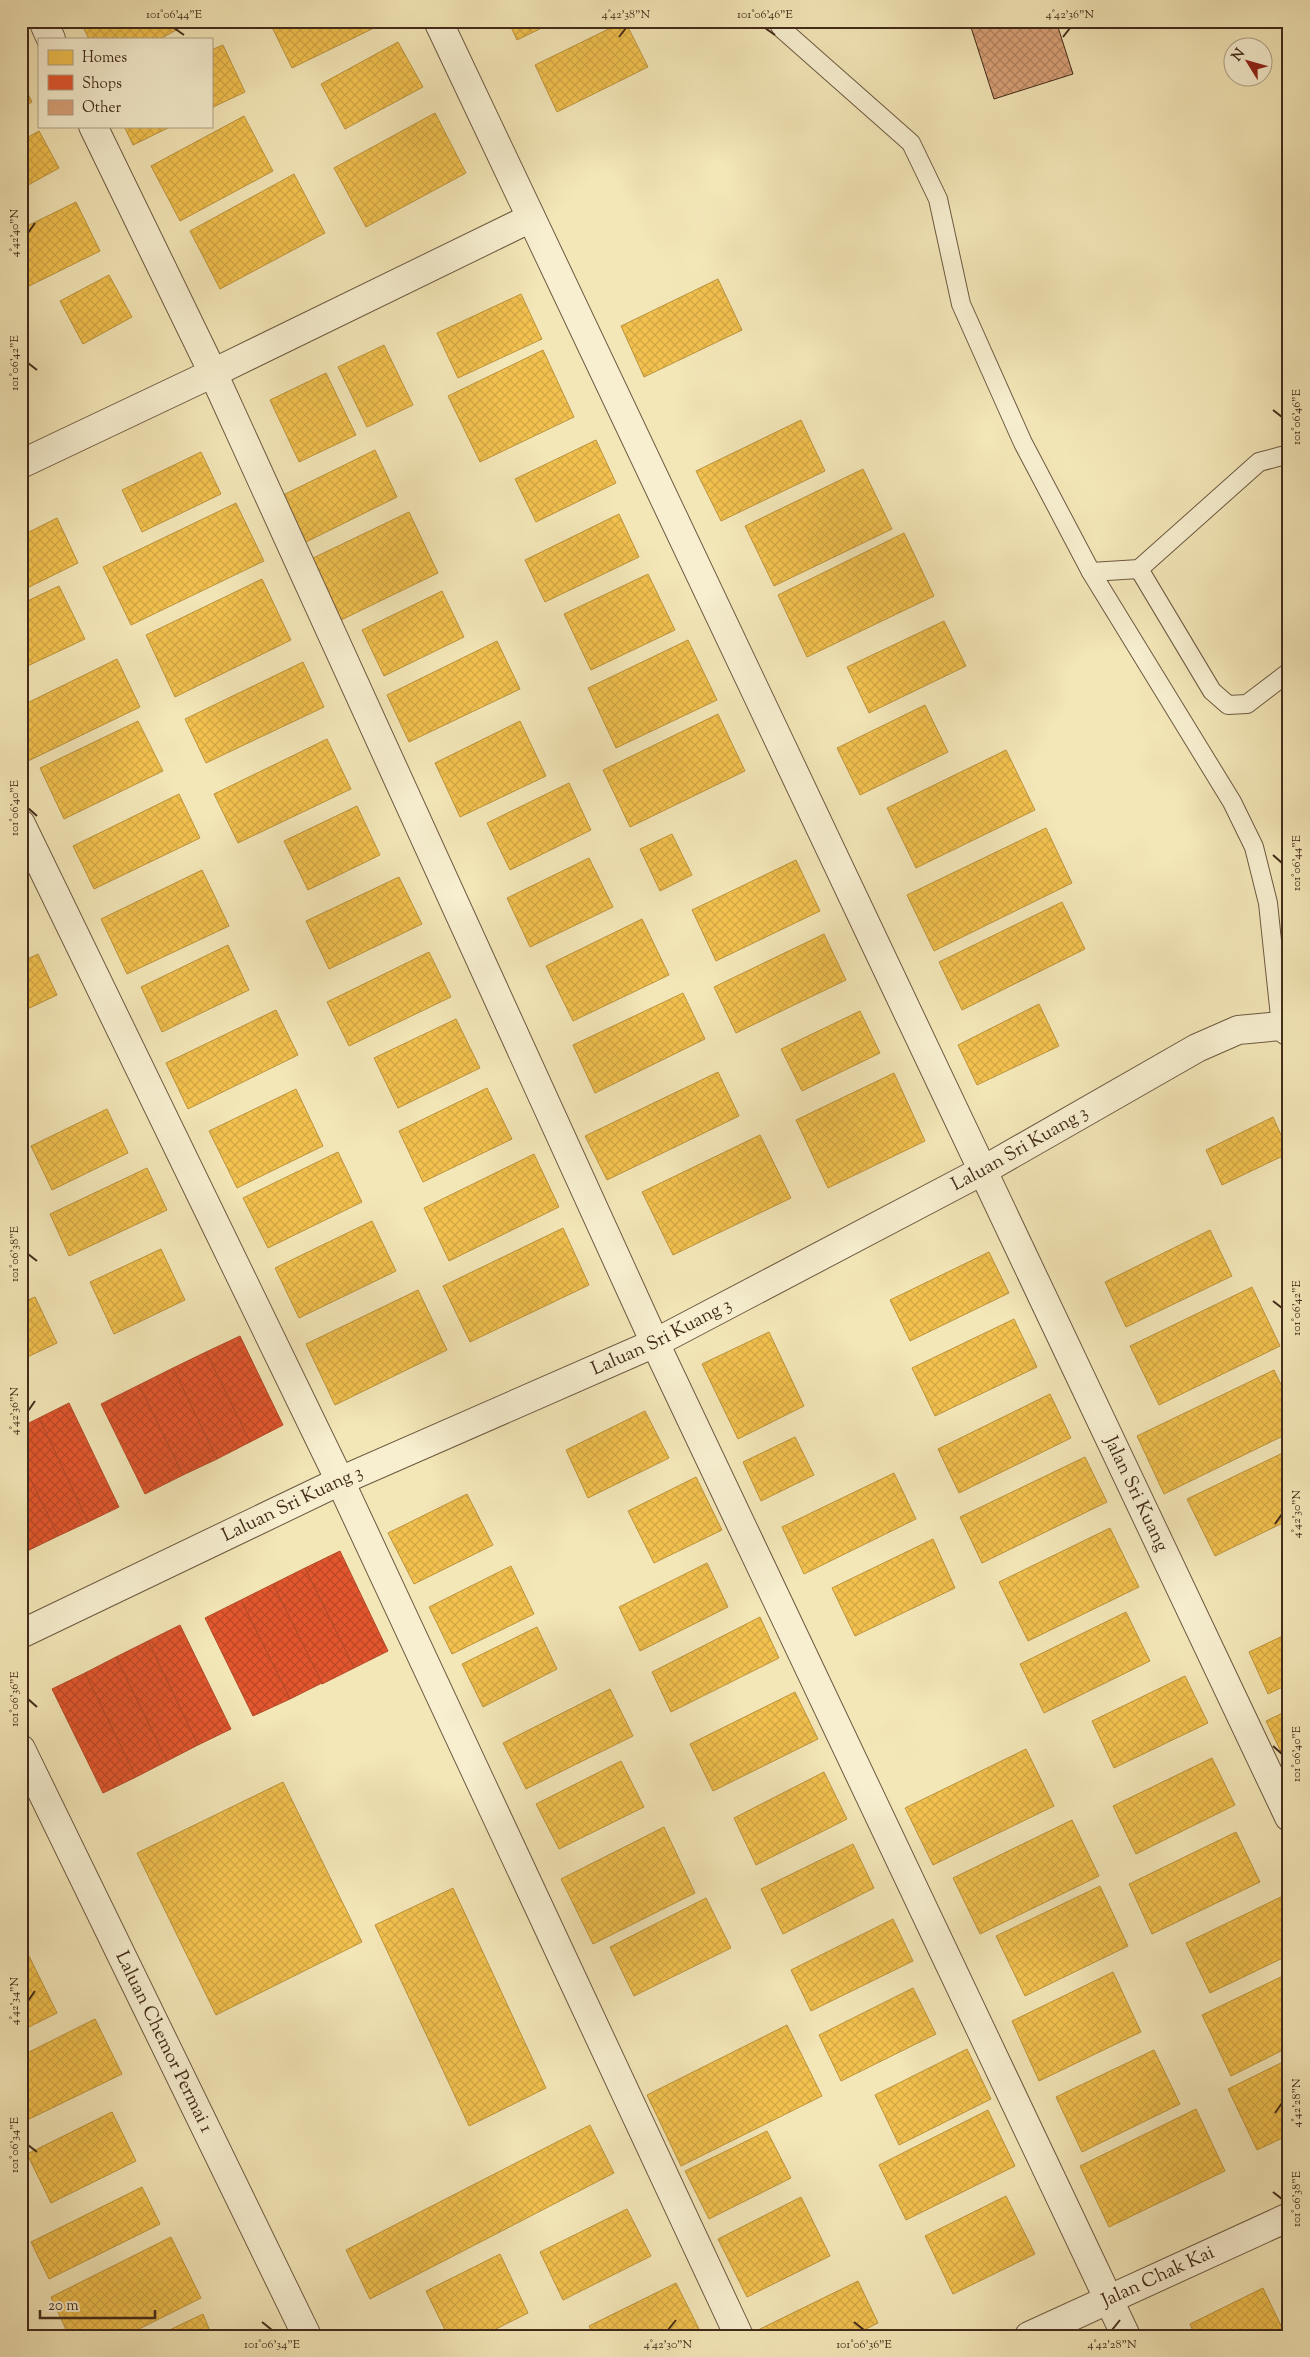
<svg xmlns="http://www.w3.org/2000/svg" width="1310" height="2357" font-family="'Sorts Mill Goudy',serif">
<defs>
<pattern id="homes-cross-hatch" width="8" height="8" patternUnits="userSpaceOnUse" patternTransform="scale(1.25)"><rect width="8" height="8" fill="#f2c14e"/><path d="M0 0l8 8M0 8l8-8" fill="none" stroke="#d1a644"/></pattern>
<pattern id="shops-cross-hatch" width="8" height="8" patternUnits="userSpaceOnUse" patternTransform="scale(1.25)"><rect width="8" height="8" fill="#e4572e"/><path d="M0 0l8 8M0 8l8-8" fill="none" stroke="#ba4826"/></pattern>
<pattern id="building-cross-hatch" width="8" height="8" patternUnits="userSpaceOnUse" patternTransform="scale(1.25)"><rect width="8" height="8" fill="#d9a178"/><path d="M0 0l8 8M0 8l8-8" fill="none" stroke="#b28362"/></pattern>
</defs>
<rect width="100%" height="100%" fill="#f3e6b7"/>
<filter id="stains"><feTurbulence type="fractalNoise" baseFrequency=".004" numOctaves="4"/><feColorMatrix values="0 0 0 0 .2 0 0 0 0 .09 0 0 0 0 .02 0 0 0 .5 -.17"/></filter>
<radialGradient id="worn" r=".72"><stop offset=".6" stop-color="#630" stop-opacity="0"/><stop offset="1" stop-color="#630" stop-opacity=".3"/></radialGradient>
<g fill="url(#homes-cross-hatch)" stroke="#bd943e">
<polygon points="80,21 191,21 191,22 160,39 89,39"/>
<polygon points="269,21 376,21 378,26 292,68"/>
<polygon points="508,21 556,21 517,40"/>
<polygon points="625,21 648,67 557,112 535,65"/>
<polygon points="398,42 423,87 345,129 321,84"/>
<polygon points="223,45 245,92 211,108 211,50"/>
<polygon points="21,79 32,102 21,108"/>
<polygon points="435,113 466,173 366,227 334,168"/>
<polygon points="244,116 273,171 180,221 151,166"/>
<polygon points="124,126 172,126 133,145"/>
<polygon points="39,131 59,168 21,189 21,141"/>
<polygon points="294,174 325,233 220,289 190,231"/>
<polygon points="76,202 100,251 21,290 21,229"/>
<polygon points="109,275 132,317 83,344 60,301"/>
<polygon points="718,279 742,330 644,377 621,326"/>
<polygon points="521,294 542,339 458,378 437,333"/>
<polygon points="384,345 413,405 367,427 338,367"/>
<polygon points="543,350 574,417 480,462 448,396"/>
<polygon points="326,373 356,435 299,462 270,400"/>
<polygon points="801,420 825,471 721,521 696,471"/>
<polygon points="596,440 616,483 536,522 515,479"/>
<polygon points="375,450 397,497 304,543 281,496"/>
<polygon points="201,452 221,494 142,532 122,490"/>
<polygon points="863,469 892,529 774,586 745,526"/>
<polygon points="236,503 264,561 131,625 103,567"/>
<polygon points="409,512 438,573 341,620 311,559"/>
<polygon points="619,514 639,557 545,602 525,560"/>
<polygon points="57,518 78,563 21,591 21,536"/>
<polygon points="904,533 934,596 807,657 778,595"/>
<polygon points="648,574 675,630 591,670 564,614"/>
<polygon points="262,579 291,640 175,697 146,635"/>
<polygon points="59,586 85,639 21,669 21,604"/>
<polygon points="442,591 464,637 384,676 362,630"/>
<polygon points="944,621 966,666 869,713 847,667"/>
<polygon points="688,640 717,700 616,748 588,688"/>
<polygon points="497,641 520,689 409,742 387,695"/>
<polygon points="117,659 140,707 26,762 21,751 21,706"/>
<polygon points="303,662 324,707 206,763 185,719"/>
<polygon points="925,705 948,752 860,795 837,748"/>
<polygon points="718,714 745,771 630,827 603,770"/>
<polygon points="138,721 163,771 64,819 40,768"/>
<polygon points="520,721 546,776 460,817 435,763"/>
<polygon points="327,739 351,789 238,843 214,794"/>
<polygon points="1006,750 1035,810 916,868 887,808"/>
<polygon points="569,783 591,830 510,870 487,823"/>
<polygon points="179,794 200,838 94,889 73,846"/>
<polygon points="357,806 380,855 308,890 284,841"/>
<polygon points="1046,828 1072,883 934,951 907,895"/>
<polygon points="672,834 692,875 660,891 640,849"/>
<polygon points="589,858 613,907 530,947 507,898"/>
<polygon points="796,860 820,911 716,961 692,910"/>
<polygon points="202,870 229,926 127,974 101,919"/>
<polygon points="399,877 422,924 329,969 306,921"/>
<polygon points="1062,902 1085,949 962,1010 939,962"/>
<polygon points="642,919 669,975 573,1021 546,966"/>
<polygon points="824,934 846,980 736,1033 714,987"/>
<polygon points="228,945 249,990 162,1032 141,987"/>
<polygon points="429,952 451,997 349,1046 327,1002"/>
<polygon points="38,954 57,995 21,1012 21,962"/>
<polygon points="683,993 705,1039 595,1093 573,1045"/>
<polygon points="1039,1004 1059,1046 977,1085 958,1045"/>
<polygon points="276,1010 298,1055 188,1109 166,1063"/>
<polygon points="860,1011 880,1053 802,1091 781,1049"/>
<polygon points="456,1019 480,1068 398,1108 374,1058"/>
<polygon points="718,1072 739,1116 607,1180 585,1136"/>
<polygon points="894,1073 925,1141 828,1188 796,1120"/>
<polygon points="487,1088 512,1139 423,1182 399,1131"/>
<polygon points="296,1089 323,1146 237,1188 209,1131"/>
<polygon points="107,1109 128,1153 52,1190 31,1146"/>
<polygon points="1273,1117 1289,1153 1222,1185 1206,1150"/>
<polygon points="760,1135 791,1198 673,1255 642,1192"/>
<polygon points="338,1152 362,1202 268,1248 243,1198"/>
<polygon points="534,1154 559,1207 449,1261 424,1208"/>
<polygon points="147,1168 167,1210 69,1256 50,1214"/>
<polygon points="372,1221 396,1271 299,1318 275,1268"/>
<polygon points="563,1228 589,1285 470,1342 443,1286"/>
<polygon points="1210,1230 1232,1276 1126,1327 1105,1282"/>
<polygon points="161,1249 185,1300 114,1334 90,1282"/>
<polygon points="989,1252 1009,1293 910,1341 890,1300"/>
<polygon points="1252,1287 1280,1346 1159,1405 1130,1346"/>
<polygon points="418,1290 447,1350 335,1405 306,1344"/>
<polygon points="35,1297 57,1343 21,1360 21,1303"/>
<polygon points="1014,1319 1037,1367 935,1416 912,1368"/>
<polygon points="769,1332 804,1406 738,1439 702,1364"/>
<polygon points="1274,1370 1289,1401 1289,1433 1164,1494 1137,1436"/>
<polygon points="1050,1394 1071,1438 959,1493 938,1449"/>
<polygon points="645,1411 669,1458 588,1498 566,1450"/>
<polygon points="795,1437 814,1475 761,1501 743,1462"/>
<polygon points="1289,1450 1289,1520 1215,1556 1187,1499"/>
<polygon points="1085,1457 1107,1502 982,1563 960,1517"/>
<polygon points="894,1473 916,1519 804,1574 782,1527"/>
<polygon points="696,1477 722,1530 654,1563 628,1511"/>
<polygon points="467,1494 493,1545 414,1584 388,1533"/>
<polygon points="1110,1528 1139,1587 1028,1641 999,1582"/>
<polygon points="933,1539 955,1588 855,1636 832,1588"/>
<polygon points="707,1563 728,1607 640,1651 619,1607"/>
<polygon points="511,1566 534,1614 452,1654 429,1607"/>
<polygon points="1126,1612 1150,1661 1044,1713 1020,1664"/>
<polygon points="760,1617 779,1658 671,1712 652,1672"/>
<polygon points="537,1627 557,1669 483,1707 462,1664"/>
<polygon points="1289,1633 1289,1684 1268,1694 1249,1652"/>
<polygon points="1185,1676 1208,1723 1114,1768 1092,1721"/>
<polygon points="610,1689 633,1736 526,1789 503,1743"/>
<polygon points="795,1692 818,1739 713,1791 690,1744"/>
<polygon points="1289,1710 1289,1768 1266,1721"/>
<polygon points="1026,1749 1054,1806 933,1865 905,1808"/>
<polygon points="1212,1758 1235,1805 1136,1854 1113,1806"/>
<polygon points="621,1761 644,1807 559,1849 536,1804"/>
<polygon points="824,1772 847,1819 756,1865 734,1818"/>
<polygon points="283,1782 362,1942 216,2015 137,1853"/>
<polygon points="1072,1820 1099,1876 980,1934 953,1878"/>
<polygon points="664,1827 695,1893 593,1944 561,1879"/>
<polygon points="1236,1832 1260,1882 1152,1934 1129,1884"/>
<polygon points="853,1844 874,1888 783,1934 761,1889"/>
<polygon points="1100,1886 1128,1946 1025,1996 996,1936"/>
<polygon points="453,1888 546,2088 469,2126 375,1925"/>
<polygon points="1289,1893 1289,1955 1210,1993 1186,1943"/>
<polygon points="706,1898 731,1948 634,1996 610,1947"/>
<polygon points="893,1919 913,1961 811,2011 791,1970"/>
<polygon points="29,1956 57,2013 21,2031 21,1960"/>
<polygon points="1113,1972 1141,2032 1039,2081 1012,2021"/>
<polygon points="1289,1973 1289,2047 1231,2076 1202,2015"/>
<polygon points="913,1988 936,2034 841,2081 819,2035"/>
<polygon points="95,2019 122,2074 21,2123 21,2056"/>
<polygon points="787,2025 822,2096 681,2166 647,2095"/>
<polygon points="967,2049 991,2099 899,2145 875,2095"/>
<polygon points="1154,2050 1180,2104 1082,2152 1056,2097"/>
<polygon points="1289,2059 1289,2135 1257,2150 1228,2089"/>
<polygon points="1196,2109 1225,2171 1109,2227 1080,2166"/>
<polygon points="988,2110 1015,2166 906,2220 879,2165"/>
<polygon points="112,2112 136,2161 51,2203 27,2154"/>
<polygon points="590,2125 614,2173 370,2299 346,2250"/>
<polygon points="767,2131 791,2178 709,2219 685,2171"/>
<polygon points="142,2187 160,2224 49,2279 31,2242"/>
<polygon points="1006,2196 1035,2254 953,2294 925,2236"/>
<polygon points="801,2197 830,2256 747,2297 718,2239"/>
<polygon points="627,2209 651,2256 563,2300 540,2252"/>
<polygon points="171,2237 201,2298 125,2336 69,2336 51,2297"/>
<polygon points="500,2254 528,2313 482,2336 448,2336 426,2291"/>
<polygon points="858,2281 878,2323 852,2336 761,2336 758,2330"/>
<polygon points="676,2283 699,2329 685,2336 594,2336 589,2326"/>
<polygon points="1263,2288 1286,2336 1195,2336 1190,2324"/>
<polygon points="203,2314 212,2336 157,2336"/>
</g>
<g fill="url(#shops-cross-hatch)" stroke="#b34a28">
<polygon points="240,1336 283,1425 250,1442 206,1352"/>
<polygon points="206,1352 250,1442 217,1459 173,1368"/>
<polygon points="173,1368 217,1459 183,1475 139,1385"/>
<polygon points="139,1385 183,1475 145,1494 101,1404"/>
<polygon points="69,1403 119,1507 88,1522 39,1418"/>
<polygon points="39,1418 88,1522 58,1536 21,1460 21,1427"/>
<polygon points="21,1460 58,1536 23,1553 21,1549"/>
<polygon points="340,1551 388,1651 354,1668 305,1568"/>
<polygon points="305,1568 354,1668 322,1684 273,1584"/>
<polygon points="273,1584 322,1683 290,1699 241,1600"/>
<polygon points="241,1600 290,1699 253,1716 205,1618"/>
<polygon points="180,1625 231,1729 198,1745 148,1641"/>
<polygon points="148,1641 198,1745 167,1761 116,1657"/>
<polygon points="116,1657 167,1761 136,1777 85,1673"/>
<polygon points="85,1673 136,1777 103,1793 52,1689"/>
</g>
<polygon fill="url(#building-cross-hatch)" stroke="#422b1a" points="969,21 1056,21 1073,74 994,99"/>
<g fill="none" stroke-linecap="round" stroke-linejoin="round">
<g stroke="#6e5a41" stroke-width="20">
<g id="service">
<polyline points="777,21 782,29 911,143 938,199 961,304 1023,443 1091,572 1232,802 1254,847 1268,903 1281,1026"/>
<polyline points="1139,569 1212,691 1228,705 1247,704 1289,672"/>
<polyline points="1091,572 1139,569 1259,462 1289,454"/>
</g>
</g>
<g stroke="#6e5a41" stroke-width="30">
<g id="minor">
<polyline points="43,21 51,39"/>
<path id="s1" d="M 438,21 L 1289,1817"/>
<polyline points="93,126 213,373 655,1343 1126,2336"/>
<polyline points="21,464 213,373 531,218"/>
<polyline points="21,824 340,1481 739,2336"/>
<path id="s2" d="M 21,1634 L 340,1481 L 655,1343 L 982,1171 L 1197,1048 L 1238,1030 L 1281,1026 L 1289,1032"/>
<path id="s3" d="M 21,1749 L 307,2336"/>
<path id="s4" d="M 1029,2336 L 1289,2217"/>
</g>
</g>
<use href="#service" stroke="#f7efd0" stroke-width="18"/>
<use href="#minor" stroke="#f7efd0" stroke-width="28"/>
</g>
<path fill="none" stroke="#422b1a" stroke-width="2" d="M 174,28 L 184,35M 765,28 L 775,35M 619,37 L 626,28M 1063,37 L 1070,28M 28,233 L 35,223M 28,363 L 37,370M 1273,410 L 1282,417M 28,808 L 37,816M 1273,855 L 1282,863M 28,1254 L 37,1261M 1273,1301 L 1282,1308M 28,1411 L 35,1401M 1275,1524 L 1282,1514M 28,1699 L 37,1707M 1273,1746 L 1282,1754M 28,2001 L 35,1991M 1275,2113 L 1282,2103M 28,2145 L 37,2152M 1273,2192 L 1282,2199M 262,2322 L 272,2330M 854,2322 L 864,2330M 668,2330 L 676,2320M 1112,2330 L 1120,2320"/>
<g text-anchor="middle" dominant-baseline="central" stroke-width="5" stroke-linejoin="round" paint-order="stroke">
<g font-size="19" fill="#422b1a" stroke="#f7efd0">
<text stroke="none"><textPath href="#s2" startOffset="1111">Laluan Sri Kuang 3</textPath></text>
<text stroke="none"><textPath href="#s2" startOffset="706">Laluan Sri Kuang 3</textPath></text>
<text stroke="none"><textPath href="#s1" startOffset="1630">Jalan Sri Kuang</textPath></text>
<text stroke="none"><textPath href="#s2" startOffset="301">Laluan Sri Kuang 3</textPath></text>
<text stroke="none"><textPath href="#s3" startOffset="326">Laluan Chemor Permai 1</textPath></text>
<text stroke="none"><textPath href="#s4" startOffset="142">Jalan Chak Kai</textPath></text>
</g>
</g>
<rect width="1310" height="2357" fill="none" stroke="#f3e6b7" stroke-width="55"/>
<rect x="38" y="38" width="175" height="90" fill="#f7efd0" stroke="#afa187"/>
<rect x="48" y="50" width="25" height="15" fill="#f2c14e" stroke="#afa187"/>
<text x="82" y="62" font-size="15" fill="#422b1a">Homes</text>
<rect x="48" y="75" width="25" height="15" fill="#e4572e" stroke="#afa187"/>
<text x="82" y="88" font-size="15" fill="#422b1a">Shops</text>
<rect x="48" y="100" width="25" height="15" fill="#d9a178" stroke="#afa187"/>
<text x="82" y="112" font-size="15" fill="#422b1a">Other</text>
<g transform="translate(1248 62) rotate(307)"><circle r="24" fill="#f7efd0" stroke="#afa187"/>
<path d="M0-4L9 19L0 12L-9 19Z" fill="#8f2418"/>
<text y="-8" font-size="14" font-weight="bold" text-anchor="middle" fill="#422b1a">N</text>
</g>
<path d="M40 2310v8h115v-8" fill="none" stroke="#422b1a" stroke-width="2.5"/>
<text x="48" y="2310" font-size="15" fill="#422b1a" stroke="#f7efd0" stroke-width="4" paint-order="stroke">20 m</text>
<rect x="28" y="28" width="1254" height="2302" fill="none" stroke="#422b1a" stroke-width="2"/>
<g font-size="12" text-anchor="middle" fill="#422b1a">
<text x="174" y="18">101°06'44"E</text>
<text x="626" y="18">4°42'38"N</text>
<text x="765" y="18">101°06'46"E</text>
<text x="1070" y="18">4°42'36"N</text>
<text transform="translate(14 233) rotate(-90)" y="4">4°42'40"N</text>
<text transform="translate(14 363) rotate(-90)" y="4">101°06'42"E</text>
<text transform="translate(1296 417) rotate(-90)" y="4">101°06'46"E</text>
<text transform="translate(14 808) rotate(-90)" y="4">101°06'40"E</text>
<text transform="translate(1296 863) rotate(-90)" y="4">101°06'44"E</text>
<text transform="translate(14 1254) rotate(-90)" y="4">101°06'38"E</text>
<text transform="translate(1296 1308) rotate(-90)" y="4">101°06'42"E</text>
<text transform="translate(14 1411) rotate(-90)" y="4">4°42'36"N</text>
<text transform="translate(1296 1514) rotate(-90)" y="4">4°42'30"N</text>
<text transform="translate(14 1699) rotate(-90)" y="4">101°06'36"E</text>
<text transform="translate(1296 1754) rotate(-90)" y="4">101°06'40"E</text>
<text transform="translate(14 2001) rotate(-90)" y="4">4°42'34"N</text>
<text transform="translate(1296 2103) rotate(-90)" y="4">4°42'28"N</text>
<text transform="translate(14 2145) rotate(-90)" y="4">101°06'34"E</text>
<text transform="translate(1296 2199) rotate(-90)" y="4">101°06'38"E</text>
<text x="272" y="2348">101°06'34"E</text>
<text x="668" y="2348">4°42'30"N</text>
<text x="864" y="2348">101°06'36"E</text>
<text x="1112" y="2348">4°42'28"N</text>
</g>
<rect width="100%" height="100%" filter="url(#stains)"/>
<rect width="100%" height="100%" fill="url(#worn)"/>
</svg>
